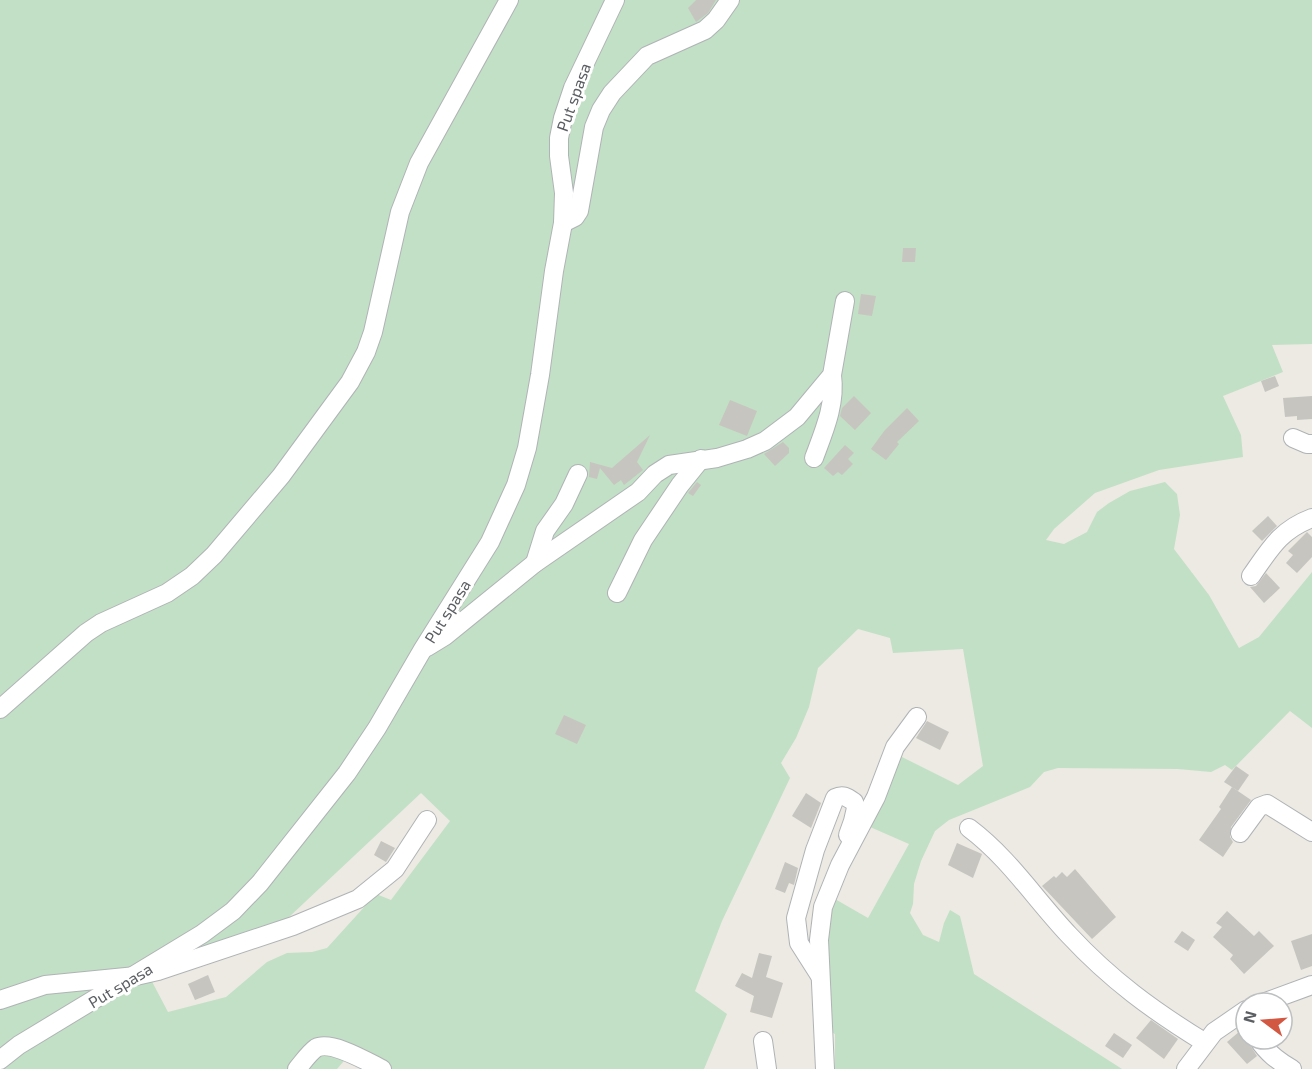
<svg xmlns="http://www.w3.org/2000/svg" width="1312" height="1069" font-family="'Exo 2',sans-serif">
<rect width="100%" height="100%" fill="#eceae3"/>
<path fill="#c2e0c5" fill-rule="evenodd" d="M 0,0 L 1312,0 L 1312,344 L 1272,345 L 1283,372 L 1223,396 L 1241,435 L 1243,457 L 1159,470 L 1095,493 L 1054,529 L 1046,540 L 1064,544 L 1087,532 L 1097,512 L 1109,503 L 1130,491 L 1165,482 L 1177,494 L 1180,515 L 1174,549 L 1209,595 L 1239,648 L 1259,637 L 1312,572 L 1312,728 L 1290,711 L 1232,770 L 1225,765 L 1211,772 L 1178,769 L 1058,768 L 1044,772 L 1030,787 L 949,820 L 935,831 L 921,861 L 914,884 L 913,904 L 910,913 L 923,935 L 939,942 L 944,923 L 950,910 L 960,916 L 974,974 L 1122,1069 L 835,1069 L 835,1034 L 826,1029 L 828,895 L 868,918 L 909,844 L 861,823 L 894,753 L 958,785 L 983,766 L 963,649 L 893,653 L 890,638 L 858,629 L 818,668 L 809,707 L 796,738 L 781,763 L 790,778 L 722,921 L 695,991 L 727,1014 L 704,1069 L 382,1069 L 350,1054 L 337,1069 L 0,1069 ZM 421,793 L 450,821 L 391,900 L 376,894 L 327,948 L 312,952 L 287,953 L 267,962 L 226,997 L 168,1012 L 148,974 L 197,943 L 199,959 L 271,934 Z"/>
<g fill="#c7c5c0">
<polygon points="696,0 716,0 708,13 696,22 688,8"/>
<polygon points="903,248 916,248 915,262 902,262"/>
<polygon points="861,294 876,296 872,316 858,314"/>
<polygon points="1275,376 1279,386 1265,392 1261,381"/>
<polygon points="854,396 871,413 855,430 840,416 842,408"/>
<polygon points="1312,396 1312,419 1297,420 1297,416 1285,417 1283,398"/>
<polygon points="730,400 757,411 747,436 719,425"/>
<polygon points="907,408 919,421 897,442 899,444 886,460 871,449 885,430"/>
<polygon points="650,435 637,462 643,470 624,485 621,480 614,485 600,468 597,479 589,477 590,462 612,468"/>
<polygon points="783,442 789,448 789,453 775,466 764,454"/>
<polygon points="845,445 854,453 848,459 853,464 842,475 838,472 833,476 824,468"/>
<polygon points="697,482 701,485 693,496 688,493"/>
<polygon points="1268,516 1277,526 1262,541 1252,531"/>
<polygon points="1307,532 1312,537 1312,557 1297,573 1286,563 1293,555 1288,551"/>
<polygon points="1266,573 1280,588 1264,603 1250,587 1256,586"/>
<polygon points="564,715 586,725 577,744 555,734"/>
<polygon points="927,721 949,732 940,750 916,738"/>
<polygon points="1236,766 1249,775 1238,791 1224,782"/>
<polygon points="1232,787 1251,800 1231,827 1230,837 1233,842 1223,857 1199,840 1221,809 1219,807"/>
<polygon points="806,793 821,803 811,828 792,816"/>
<polygon points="381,841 395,848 386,862 374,855"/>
<polygon points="957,843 982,854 973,878 948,865"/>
<polygon points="785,862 798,868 794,885 789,883 785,893 775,889"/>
<polygon points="1075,869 1116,917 1092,939 1042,886 1054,876 1056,878 1062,872 1067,877"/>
<polygon points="1227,911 1254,936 1259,931 1274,946 1244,974 1230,959 1233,955 1213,937 1222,927 1216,923"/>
<polygon points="1182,931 1195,940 1188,951 1174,942"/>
<polygon points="1312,934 1312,966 1301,970 1291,941"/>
<polygon points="759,953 772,956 766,977 783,983 772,1018 750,1012 754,996 735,986 742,973 752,978"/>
<polygon points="208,975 215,992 195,1000 188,984"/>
<polygon points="1151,1020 1178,1039 1164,1059 1136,1038"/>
<polygon points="1246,1026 1246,1039 1257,1056 1247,1064 1227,1042"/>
<polygon points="1114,1033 1132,1045 1123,1058 1105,1046"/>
</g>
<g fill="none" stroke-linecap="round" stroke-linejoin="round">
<g stroke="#b0b3b6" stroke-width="20">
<g id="minor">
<polyline points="563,223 575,217 579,211 594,127 601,110 612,93 647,56 705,30 716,20 730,0"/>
<polyline points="1293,438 1307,444 1312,444"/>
<path d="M 814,458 C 824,431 836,404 832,375"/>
<polyline points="535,563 545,531 564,504 578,474"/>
<path d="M 1251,576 C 1270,549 1280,530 1312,518"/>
<polyline points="617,593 643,540 680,485 701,459"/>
<polyline points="427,647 445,636 535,563 638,492 655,474 669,465 717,458 747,449 765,441 797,417 832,375 845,301"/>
<polyline points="0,709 86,633 101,623 167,593 192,576 214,555 281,476 350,382 366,352 373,332 400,212 419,163 509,0"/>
<path d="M 969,828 C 1009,858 1035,899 1069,935 C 1111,980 1152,1010 1204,1042"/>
<polyline points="1240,833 1259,807 1267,804 1312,832"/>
<path d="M 820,976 L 799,943 L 796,918 L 815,850 L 835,798 C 843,794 847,797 854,802 L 856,808 L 853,821 L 848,835"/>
<polyline points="0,1000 45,985 136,976 158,971 293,926 358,899 395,869 427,820"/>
<polyline points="1263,1003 1312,985"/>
<path d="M 1258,1039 C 1267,1053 1278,1061 1292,1069"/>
<polyline points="763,1041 767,1069"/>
<polyline points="0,1060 19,1045 202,934 233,911 260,883 347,773 377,728 423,649 490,542 516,485 527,448 540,375 554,271 563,223 564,193 559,156 559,138 563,118 573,88 615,0"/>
<path d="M 297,1069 C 303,1062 309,1053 316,1048 C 331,1040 368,1062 382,1069"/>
<polyline points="825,1069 819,940 823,907 840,865 876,797 895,747 917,717"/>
<polyline points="1186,1069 1214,1032 1246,1010"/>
</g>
</g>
<use href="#minor" stroke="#fff" stroke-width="18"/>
</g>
<g text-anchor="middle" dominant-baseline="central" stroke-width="6" stroke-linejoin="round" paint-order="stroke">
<g font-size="16" fill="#5b5e62" stroke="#fff">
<text transform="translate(573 97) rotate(-70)">Put spasa</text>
<text transform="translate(447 611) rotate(-58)">Put spasa</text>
<text transform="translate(120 985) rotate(-31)">Put spasa</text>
</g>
</g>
<g transform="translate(1264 1021) rotate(286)"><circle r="28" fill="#ffffff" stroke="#bdbfc0" stroke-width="1.5"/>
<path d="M0-4.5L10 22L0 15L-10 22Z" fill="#d25842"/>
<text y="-9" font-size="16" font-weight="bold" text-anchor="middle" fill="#5b5e62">N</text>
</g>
</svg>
